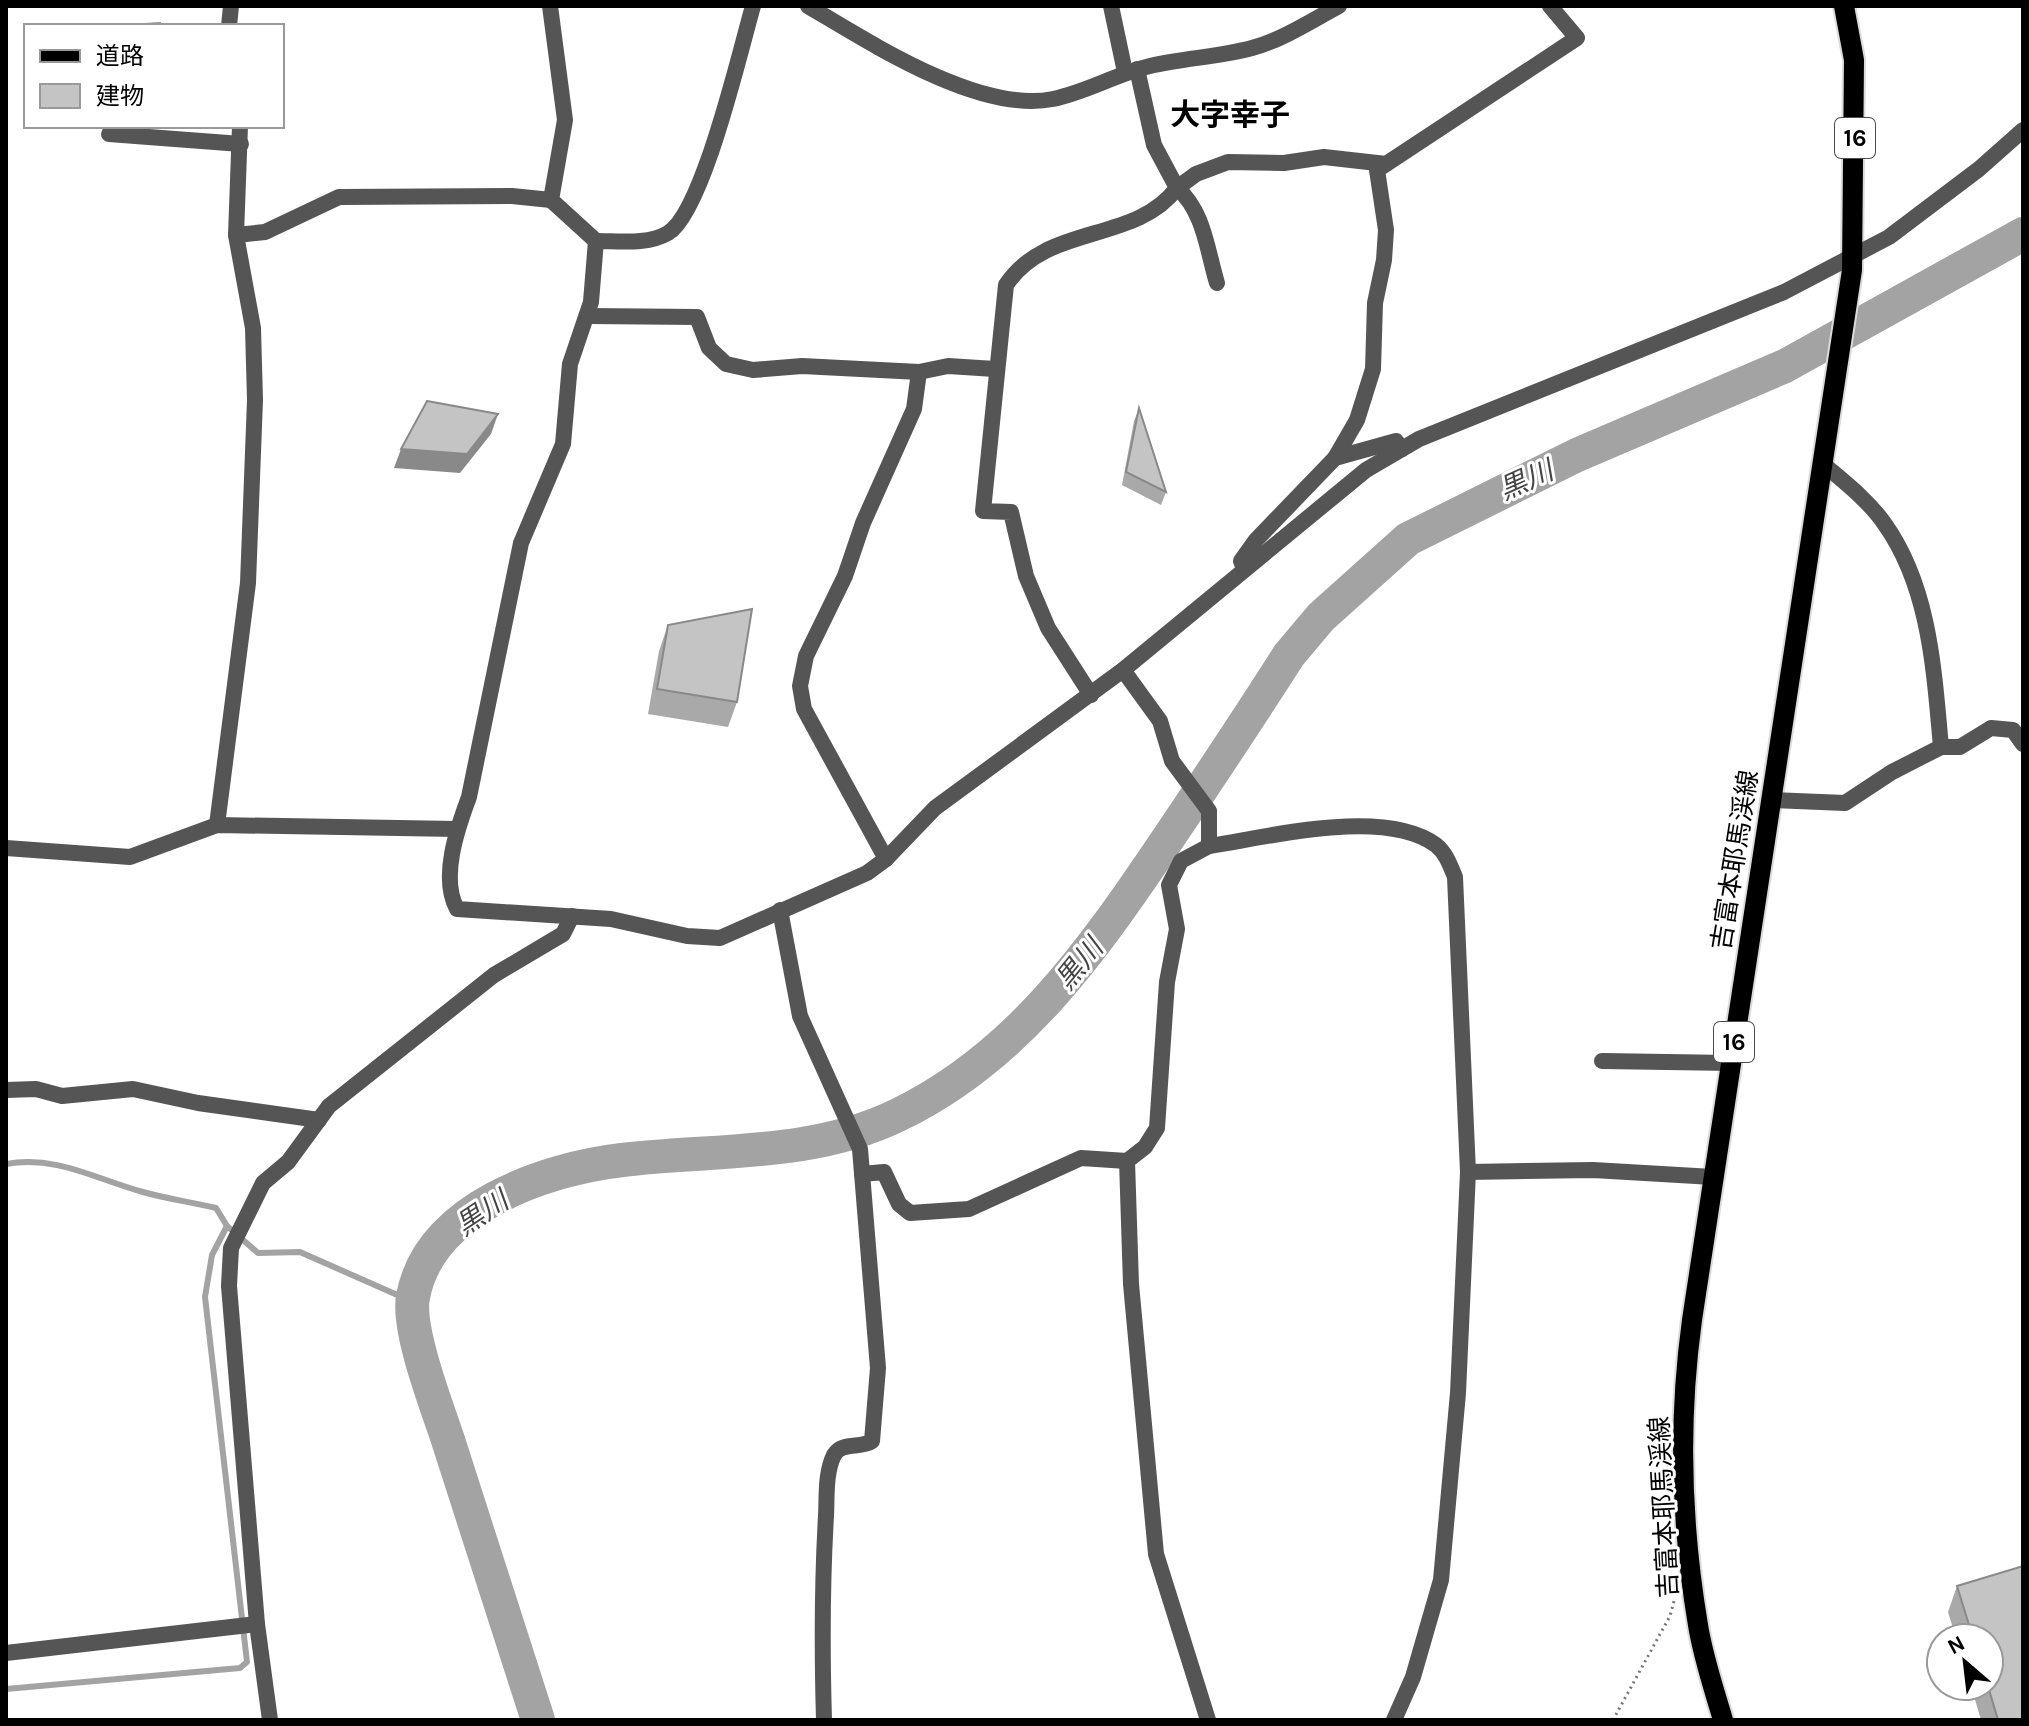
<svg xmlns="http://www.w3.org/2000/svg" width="2029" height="1726" font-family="Karla,'Noto Sans JP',sans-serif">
<rect width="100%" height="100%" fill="#fff"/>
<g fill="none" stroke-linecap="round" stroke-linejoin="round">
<g stroke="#a3a3a3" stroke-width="6">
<path d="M 6,1164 C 57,1155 95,1179 143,1192 C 167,1199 192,1202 216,1208 L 227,1226 L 258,1253 L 300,1252 L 411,1301"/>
<polyline points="6,1689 240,1668 247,1662 205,1297 212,1255 227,1226"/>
</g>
<path stroke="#a3a3a3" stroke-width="34" d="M 538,1720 C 508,1626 477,1531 447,1437 C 436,1404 407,1329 413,1297 C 429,1208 545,1169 622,1160 C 714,1149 812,1157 898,1115 C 1018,1057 1092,951 1165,843 C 1207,781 1248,719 1289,655 L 1321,617 L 1408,539 L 1577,455 L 1785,366 L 2023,234"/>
<g stroke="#dbdbdb" stroke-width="24">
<path id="primary" d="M 1723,1720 C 1714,1689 1703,1657 1698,1625 C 1681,1524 1678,1422 1692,1320 L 1852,270 L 1854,60 L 1844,6"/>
</g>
<polyline stroke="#777" stroke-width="3" stroke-dasharray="2 4" stroke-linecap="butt" points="1613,1720 1670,1616 1674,1601"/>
<g stroke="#555" stroke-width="16">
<polyline points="550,6 565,120 551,200 596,241"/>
<path d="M 753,6 C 740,51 703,212 668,233 C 648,245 619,241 596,241 L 591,302 L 570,364 L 563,444 L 521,543 L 469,797 C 457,829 440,878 457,909 L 611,919 L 687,936 L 720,938 L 867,873 L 886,859 L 935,808 L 1123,670 L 1366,470 L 1419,439 L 1784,292 L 1889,237 L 1979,169 L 2023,130"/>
<path d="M 808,6 C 869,42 979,114 1053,99 C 1087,92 1116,74 1150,66 C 1183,58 1219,57 1252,48 C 1282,40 1311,21 1339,6"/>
<polyline points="1111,6 1125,72"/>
<polyline points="229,26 231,6"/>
<polyline points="109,134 241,144"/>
<polyline points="236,235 265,232 339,197 512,196 551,200"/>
<path d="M 1217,283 C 1207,250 1204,211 1177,188 L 1196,174 L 1228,162 L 1284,163 L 1324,157 L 1386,164"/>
<polyline points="588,316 697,317 709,348 726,364 753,370 802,366 919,372 948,366 995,369"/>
<polyline points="1335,458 1396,441 1402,449"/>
<polyline points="1244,569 1241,561 1256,540 1335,458 1357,420 1373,369 1375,303 1384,260 1386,230 1377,170 1577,38 1550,6"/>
<polyline points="1123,670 1160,721 1172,761 1209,811 1209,846 1181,861 1169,885 1177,929 1167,982 1157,1128 1145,1147 1127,1161 1131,1284 1156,1554 1208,1720"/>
<path d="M 1091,695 L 1048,628 L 1026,576 L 1011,512 L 983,511 L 1006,285 C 1047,223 1135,244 1177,188 L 1154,145 L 1137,69"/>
<polyline points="1941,747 1960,747 1991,728 2013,730 2023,744"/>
<path d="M 1771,800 L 1845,803 L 1892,772 L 1941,747 C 1934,671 1930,587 1884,523 C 1868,500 1843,481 1822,463"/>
<polyline points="217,825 248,583 255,400 253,328 236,235 240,126"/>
<path d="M 1209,846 C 1269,837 1384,807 1436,845 C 1446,853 1450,865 1455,877 L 1468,1172 L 1458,1393 L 1441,1580 L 1413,1677 L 1394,1720"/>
<polyline points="6,848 130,857 217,825 456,829"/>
<polyline points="886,859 804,709 800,686 806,656 845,576 863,523 914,409 919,372"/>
<path d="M 780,910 L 800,1016 L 860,1149 L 878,1368 L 872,1441 C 861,1449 842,1441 834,1455 C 825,1473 827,1498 826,1516 C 822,1584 822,1652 824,1720"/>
<polyline points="1602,1061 1731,1063"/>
<polyline points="6,1090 36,1089 62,1096 133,1089 198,1103 319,1120"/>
<polyline points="1468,1172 1593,1170 1713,1177"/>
<polyline points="862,1174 884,1172 899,1204 910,1213 969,1209 1081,1158 1127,1161"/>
<polyline points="6,1653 257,1624"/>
<polyline points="270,1720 257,1624 229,1286 231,1248 263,1183 288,1162 329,1106 494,975 563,934 572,916"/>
</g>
<use href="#primary" stroke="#000" stroke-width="20"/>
</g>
<g fill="#a9a9a9">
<polygon points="1139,408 1166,492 1161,505 1122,485 1134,421"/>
<polygon points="668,625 737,702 728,727 648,714 659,651"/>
<polygon points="2023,1566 2023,1720 1981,1720 1971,1686 1989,1686 1989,1638 1956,1638 1948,1612 1957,1586"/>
</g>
<polygon fill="#898989" points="498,414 491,434 460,473 394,468 401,449"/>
<g fill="#c4c4c4" stroke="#898989" stroke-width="2">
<polygon points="160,23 161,26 114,26"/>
<polygon points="427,401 498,414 467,454 401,449"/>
<polygon points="1139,408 1166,492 1126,472"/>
<polygon points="752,609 737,702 657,689 668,625"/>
<polygon points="2023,1566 2023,1720 1998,1720 1988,1686 1989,1686 1989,1638 1973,1638 1957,1586"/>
</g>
<g text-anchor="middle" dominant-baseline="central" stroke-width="6" stroke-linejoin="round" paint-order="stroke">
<g fill="#fff" stroke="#4c4c4c" stroke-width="2">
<rect x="1835" y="118" width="40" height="40" rx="6"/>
<rect x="1714" y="1022" width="40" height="40" rx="6"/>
</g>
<g font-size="24" font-weight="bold" fill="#000">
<text x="1855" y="138">16</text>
<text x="1734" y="1042">16</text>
</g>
<g font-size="26" fill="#000" stroke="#fff">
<text transform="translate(1735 860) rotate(-81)">吉富本耶馬渓線</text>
<text transform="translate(1664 1507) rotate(-93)">吉富本耶馬渓線</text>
</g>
<g font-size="28" font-style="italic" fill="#444" stroke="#fff">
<text transform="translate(1526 480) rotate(-24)">黒川</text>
<text transform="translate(1079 964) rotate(-51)">黒川</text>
<text transform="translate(482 1213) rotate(-34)">黒川</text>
</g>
<g font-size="30" font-weight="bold" fill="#000" stroke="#fff">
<text x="1230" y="115">大字幸子</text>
</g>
</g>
<rect width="2029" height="1726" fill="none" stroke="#000000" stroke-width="16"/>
<rect x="24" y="24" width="260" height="104" fill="#ffffff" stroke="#999999" stroke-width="2"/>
<rect x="40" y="50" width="40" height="12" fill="#000000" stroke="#999999" stroke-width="2"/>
<text x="96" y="64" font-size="24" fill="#000000">道路</text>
<rect x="40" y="84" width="40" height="24" fill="#c4c4c4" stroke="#999999" stroke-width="2"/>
<text x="96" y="104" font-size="24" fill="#000000">建物</text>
<g transform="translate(1965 1662) rotate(332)"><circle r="38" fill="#ffffff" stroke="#999999" stroke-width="2"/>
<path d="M0-6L14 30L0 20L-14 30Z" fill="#000000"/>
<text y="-12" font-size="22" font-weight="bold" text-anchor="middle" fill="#000000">N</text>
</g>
</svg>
